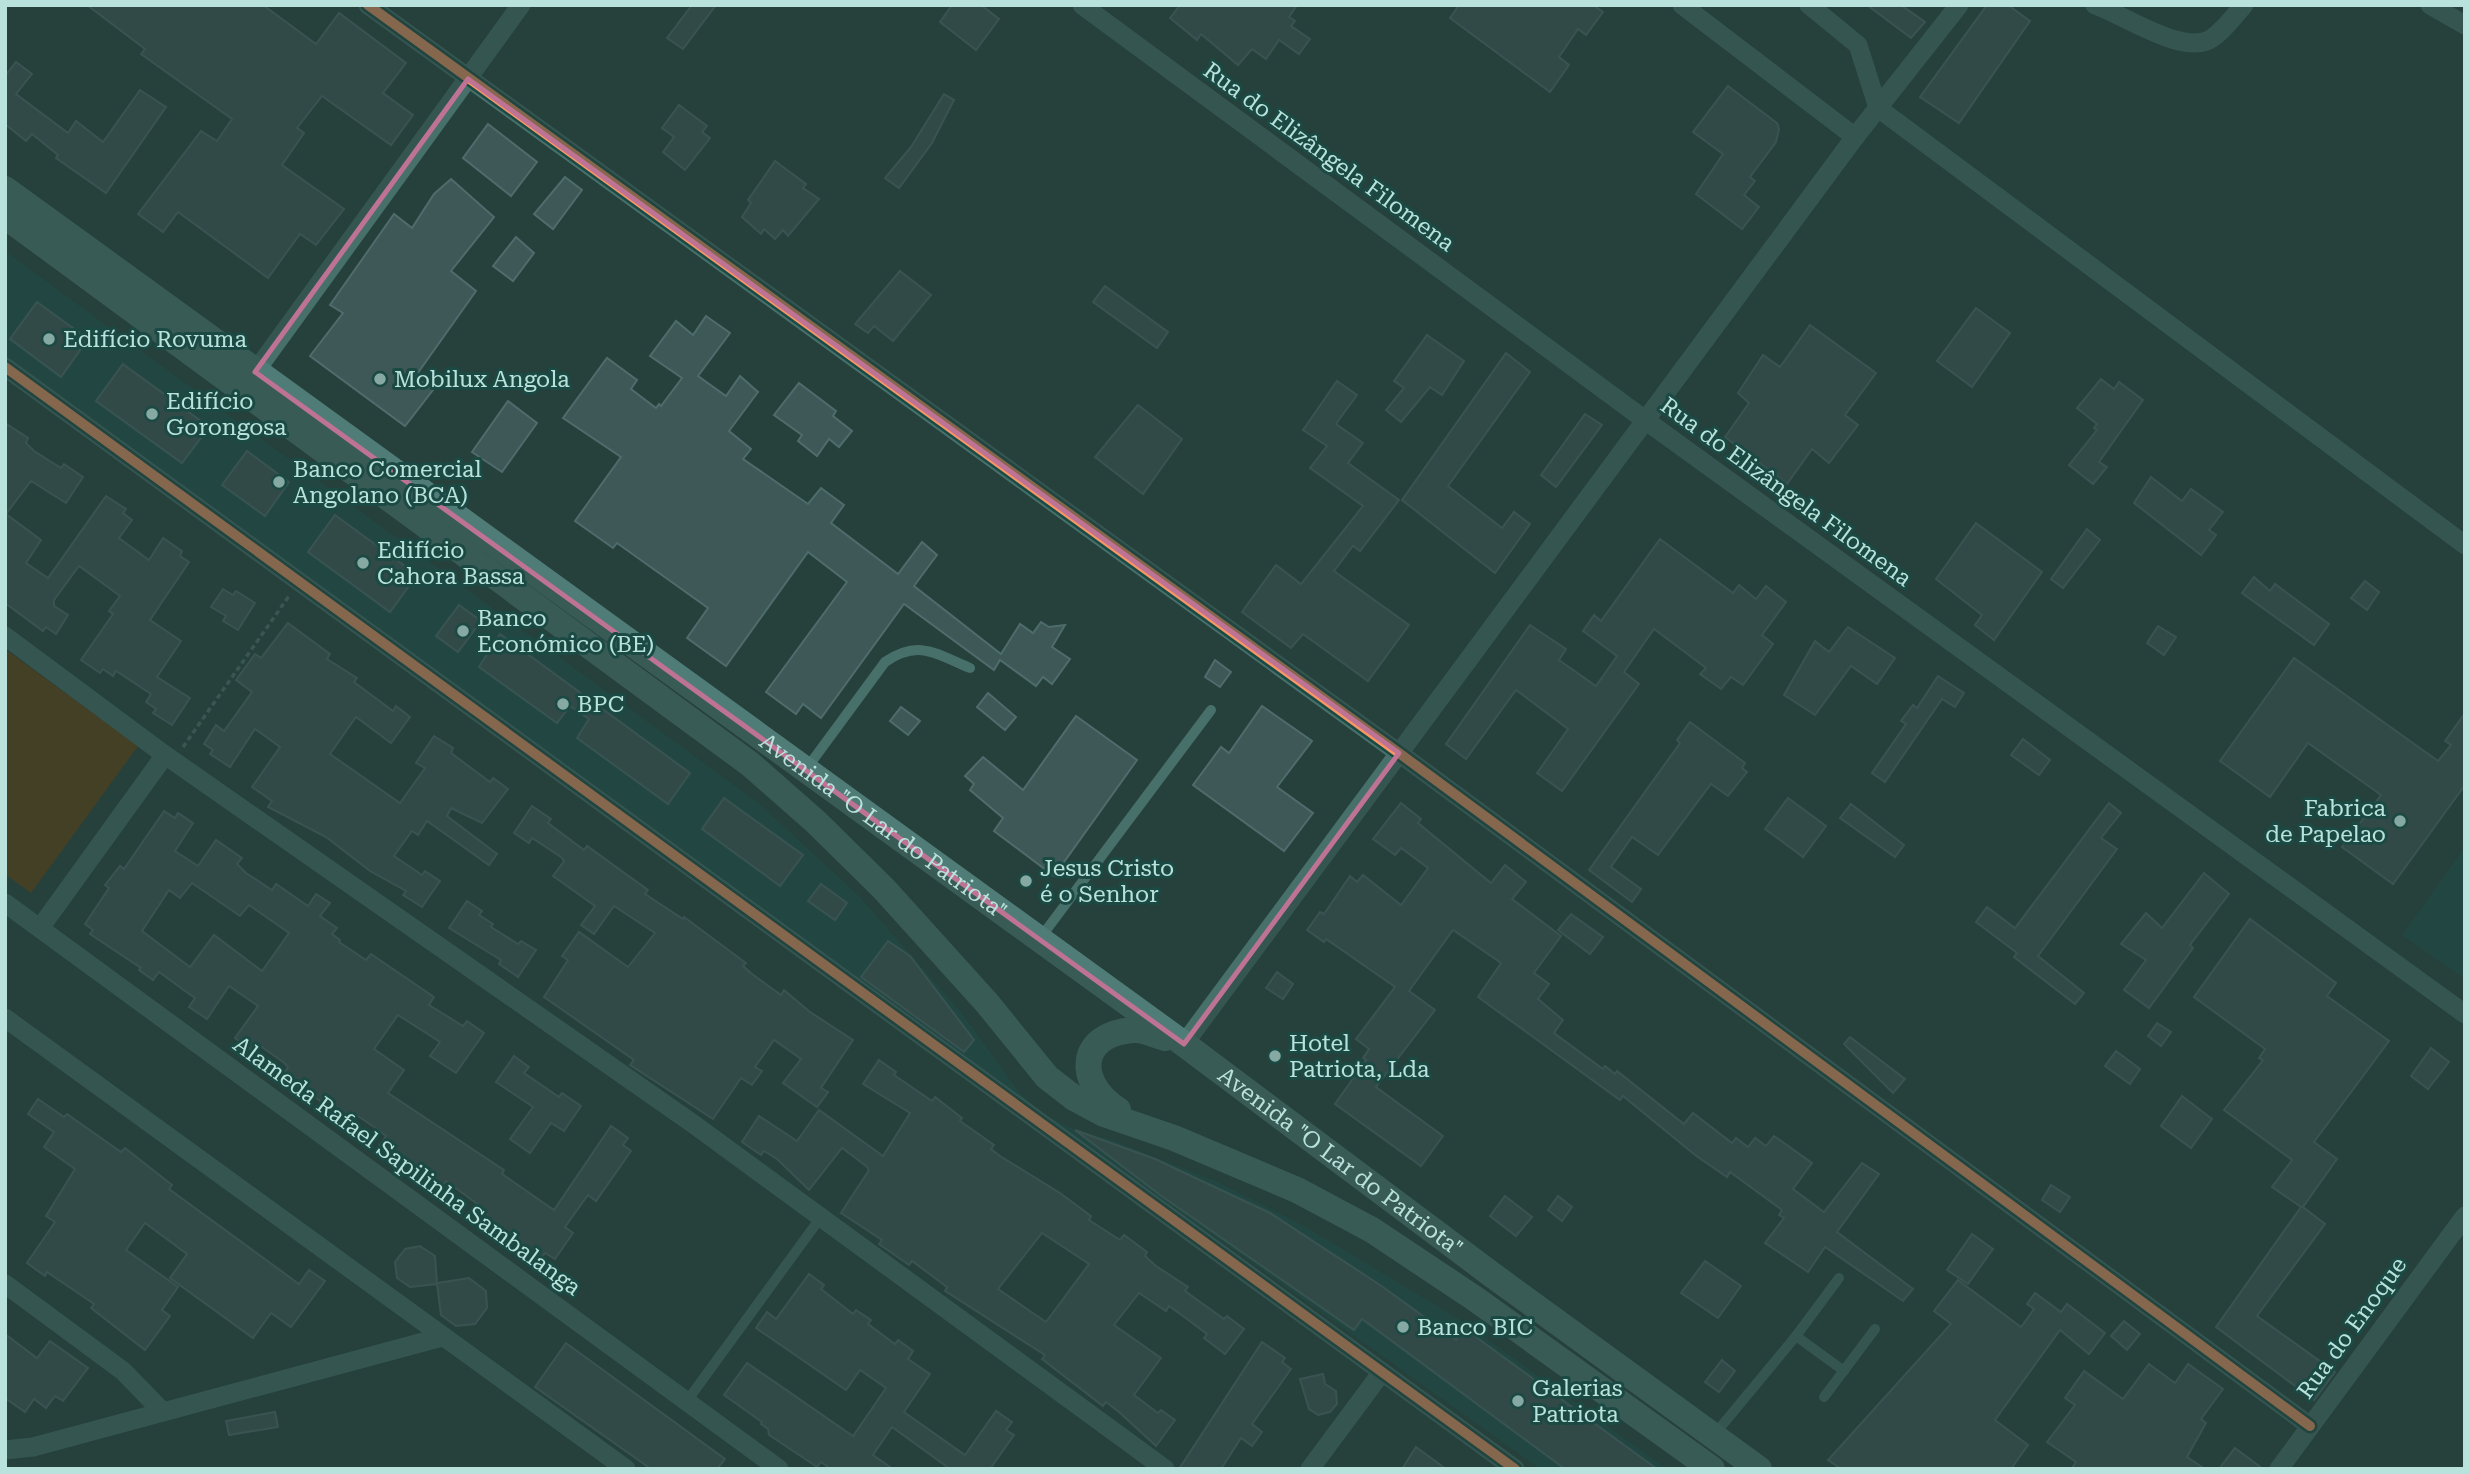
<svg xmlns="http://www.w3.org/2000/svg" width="2470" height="1474" font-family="'Roboto Serif',serif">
<rect width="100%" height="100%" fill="#26403c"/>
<g fill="#1e504a">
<polygon points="5,251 757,802 858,895 960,1011 1018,1091 1045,1115 1079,1132 1109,1139 1215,1181 1304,1226 1462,1321 1667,1469 1540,1469 1240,1254 1148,1192 5,356"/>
<polygon points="2465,847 2465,979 2402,935"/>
</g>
<polygon fill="#664009" points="5,649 138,746 31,893 5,874"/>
<g fill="#3e5757" stroke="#4f6c6c" stroke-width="2" fill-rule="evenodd">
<polygon points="87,5 263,5 316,44 339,13 406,63 383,93 413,115 391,145 322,96 297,128 304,133 282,165 344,209 316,245 300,234 268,278 178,212 163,232 138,214 201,131 217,141 232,119 141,54 145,49"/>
<polygon points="692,5 716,5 683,49 667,38"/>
<polygon points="952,5 981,5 999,19 976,50 940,22"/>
<polygon points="1180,5 1297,5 1289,17 1295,21 1291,26 1310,39 1299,54 1279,40 1266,59 1252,49 1238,65 1201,34 1197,40 1170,18"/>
<polygon points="1459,5 1593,5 1603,12 1586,35 1578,29 1559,57 1569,65 1550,92 1450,18"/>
<polygon points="1867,5 1901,5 1925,22 1911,38"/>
<polygon points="1987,5 2008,5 2030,21 1959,123 1920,97"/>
<polygon points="16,62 32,74 16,94 68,133 76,121 103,142 140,90 166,107 106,193 56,158 58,155 32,134 26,141 5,124 5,76"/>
<polygon points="1728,86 1777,123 1779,129 1776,142 1750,177 1755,181 1744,195 1759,207 1742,229 1696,194 1723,154 1693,132"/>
<polygon points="944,94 954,100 932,143 899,188 885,178 911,147"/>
<polygon points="679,105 707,126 702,132 710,138 685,170 663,152 674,137 662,128"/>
<polygon points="488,124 537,162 511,196 463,158"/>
<polygon points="775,161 806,184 803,188 819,199 788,236 783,230 775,239 764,229 761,234 742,217 751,203 748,200"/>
<polygon points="565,177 582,190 553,229 534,214"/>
<polygon points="451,179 494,217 451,271 476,291 415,377 433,390 405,426 310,356 343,313 330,305 394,214 412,228 434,194"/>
<polygon points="516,237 534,253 513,281 493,266"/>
<polygon points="900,271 931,295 893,341 874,326 868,333 855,324"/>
<polygon points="1105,286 1168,332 1157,348 1093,302"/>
<polygon points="37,302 88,339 61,377 10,339"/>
<polygon points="1976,308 2010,333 1972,387 1937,361"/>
<polygon points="706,316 730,333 698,376 726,396 740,376 758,392 729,431 751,449 743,459 808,504 821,488 844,505 831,523 898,574 922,542 937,555 914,586 1001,654 1020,624 1033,633 1041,622 1049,627 1065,625 1052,647 1070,659 1052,684 1043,677 1036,686 1000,660 994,670 904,604 821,718 803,704 796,714 766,692 847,582 808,552 726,666 687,638 708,608 617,543 613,548 575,521 621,457 563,418 607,358 637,380 631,389 656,408 659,404 661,406 682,378 650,356 676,321 693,335"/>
<polygon points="1810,325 1876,373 1845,415 1858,425 1829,463 1812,449 1787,484 1725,437 1749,403 1738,393 1763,355 1780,367"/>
<polygon points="1427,335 1464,361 1442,395 1430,387 1401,422 1386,410 1404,388 1394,381"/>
<polygon points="1506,353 1530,372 1448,486 1502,528 1514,512 1530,524 1495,573 1402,500"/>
<polygon points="123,364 209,427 182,463 96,401"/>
<polygon points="2101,379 2114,389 2119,382 2143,400 2099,462 2107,467 2093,484 2069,465 2097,430 2094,428 2097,424 2077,408"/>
<polygon points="1337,381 1357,395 1336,424 1363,443 1348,463 1399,500 1360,551 1353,546 1334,571 1409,625 1368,681 1303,634 1291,648 1242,612 1276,565 1301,584 1363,506 1310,468 1327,446 1303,430"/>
<polygon points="799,383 836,411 833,416 852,431 839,447 829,439 817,456 798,441 802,435 774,415"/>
<polygon points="508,401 537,423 502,472 472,452"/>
<polygon points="1138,405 1182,439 1143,494 1095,457"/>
<polygon points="1585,414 1602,425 1556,487 1541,475"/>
<polygon points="5,423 28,438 26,443 34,451 61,468 64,464 83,477 66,503 31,481 6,514 41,540 26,563 48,578 106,496 126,509 123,513 132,520 119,538 149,560 163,538 182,551 180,556 189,562 150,620 181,641 157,677 190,698 172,725 153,713 156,709 146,702 151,694 116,671 113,676 103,669 100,673 81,660 113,614 109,611 120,596 79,566 54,600 54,606 68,615 56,634 46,627 43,631 5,603"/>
<polygon points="247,451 289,482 265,516 222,485"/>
<polygon points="2151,477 2182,501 2191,489 2223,512 2209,530 2216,535 2201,555 2134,503"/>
<polygon points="335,515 417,575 390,612 308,552"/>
<polygon points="1976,523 2042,572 1994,640 1975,625 1982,615 1936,579"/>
<polygon points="2087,529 2100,540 2063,588 2051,579"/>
<polygon points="1660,539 1733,593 1739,585 1756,599 1766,586 1786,602 1762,635 1773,644 1743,685 1731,677 1721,689 1700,674 1706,668 1654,629 1624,672 1639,684 1562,791 1537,773 1568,729 1516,690 1466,759 1446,744 1530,625 1566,649 1559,660 1596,686 1617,656 1583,631 1594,615 1601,621"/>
<polygon points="2254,577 2270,591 2275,584 2329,624 2314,645 2242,593"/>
<polygon points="2365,581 2379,592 2367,610 2351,598"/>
<polygon points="223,589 233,595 236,591 255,603 238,630 223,621 226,616 211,607"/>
<polygon points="459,605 481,621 458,652 436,636"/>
<polygon points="288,623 330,654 327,659 357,678 354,682 393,711 396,706 410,717 391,743 356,717 330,754 400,803 425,768 416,763 434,736 453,748 451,753 490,782 493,778 508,789 482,823 451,808 447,816 497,854 489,865 427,821 418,835 412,831 394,856 422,875 425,871 440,881 422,907 403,895 406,891 370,871 326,837 268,807 272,801 252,787 280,747 255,729 230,767 210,754 213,750 204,744 216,725 224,731 252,692 236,680 255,654 261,658"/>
<polygon points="2158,626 2176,637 2164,655 2147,643"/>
<polygon points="1848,627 1895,658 1877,684 1851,666 1815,715 1784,695 1815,641 1829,652"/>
<polygon points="500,634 690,773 668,804 577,738 589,719 570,706 557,723 479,667"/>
<polygon points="2294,658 2438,761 2451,745 2445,741 2465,713 2465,785 2393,884 2342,847 2381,795 2308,743 2270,797 2220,761"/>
<polygon points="1215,660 1231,672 1220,687 1205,677"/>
<polygon points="1938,676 1964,693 1955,707 1942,699 1885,782 1872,773 1906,724 1901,721 1913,705 1917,708"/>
<polygon points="988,693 1016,717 1005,730 977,707"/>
<polygon points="1262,706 1312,741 1277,787 1313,813 1284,851 1193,785 1221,747 1229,753"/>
<polygon points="901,707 920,721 908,735 890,721"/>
<polygon points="1076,716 1137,760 1054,876 994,831 1003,818 970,790 974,784 965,776 983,757 1023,790"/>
<polygon points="1690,722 1745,763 1742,768 1747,772 1728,796 1711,784 1658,855 1632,837 1611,867 1641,889 1632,902 1589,870 1680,743 1677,740"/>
<polygon points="2023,739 2050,760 2039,775 2011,755"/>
<polygon points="724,798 803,855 780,886 702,829"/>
<polygon points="1788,798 1826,826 1803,857 1765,829"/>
<polygon points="1401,803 1421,819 1418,823 1491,883 1505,865 1526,882 1512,899 1561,936 1534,973 1549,984 1538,999 1563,1020 1554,1033 1603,1069 1605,1066 1615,1074 1617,1071 1684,1124 1693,1113 1732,1143 1736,1138 1748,1147 1755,1138 1766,1146 1774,1136 1812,1163 1793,1189 1824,1212 1862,1163 1879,1174 1837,1232 1913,1289 1903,1301 1825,1247 1808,1272 1765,1243 1784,1218 1779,1215 1782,1210 1730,1172 1727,1177 1695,1155 1623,1096 1620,1100 1478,997 1501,963 1453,930 1409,991 1435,1010 1376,1087 1443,1136 1421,1166 1335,1104 1366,1060 1363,1058 1369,1049 1356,1039 1395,987 1326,939 1324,942 1307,930 1320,912 1324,914 1350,876 1357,882 1363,875 1401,905 1428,868 1401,848 1395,855 1373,839"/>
<polygon points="2109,803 2121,813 2101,838 2117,849 2038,956 2084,993 2075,1004 2014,957 2017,953 1976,922 1987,907 2015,928"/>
<polygon points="1851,804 1904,845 1895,857 1840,818"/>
<polygon points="532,806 551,819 548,823 584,850 587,846 648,890 645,894 683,919 684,917 746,963 743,966 752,974 781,995 784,990 810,1012 853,1040 821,1088 828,1092 817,1107 783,1083 801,1059 774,1040 755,1067 762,1071 752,1085 741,1078 713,1119 630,1065 634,1060 544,997 568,960 562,956 579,932 628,967 655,933 614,906 594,934 581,925 595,906 553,876 564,861 561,857 532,838 529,843 514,833"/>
<path d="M 164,811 L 175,818 L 178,813 L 193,823 L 175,851 L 198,866 L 216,840 L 242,858 L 237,864 L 246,873 L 272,890 L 276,884 L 308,906 L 316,894 L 330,903 L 320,916 L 337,928 L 332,934 L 340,940 L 339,942 L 366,960 L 371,954 L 434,997 L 429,1005 L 463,1026 L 467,1021 L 484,1033 L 456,1073 L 430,1056 L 440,1042 L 398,1015 L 374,1049 L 404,1070 L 388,1093 L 504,1170 L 502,1174 L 554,1210 L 611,1126 L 628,1138 L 623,1145 L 631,1151 L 596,1201 L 588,1195 L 565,1227 L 573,1233 L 555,1259 L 545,1253 L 540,1260 L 524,1249 L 526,1246 L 475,1213 L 480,1206 L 446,1181 L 441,1187 L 379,1146 L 386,1136 L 377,1129 L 352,1112 L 346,1119 L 283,1075 L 288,1067 L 283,1062 L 256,1043 L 251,1050 L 235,1038 L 258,1006 L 229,986 L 207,1019 L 189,1007 L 195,998 L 185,991 L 159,972 L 153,980 L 139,970 L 141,968 L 90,934 L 93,930 L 85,924 L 109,888 L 105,885 L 120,866 L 124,869 ZM 192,883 L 240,916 L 249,905 L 289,933 L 262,971 L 214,935 L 190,967 L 142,931 L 169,890 L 180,898 Z"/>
<polygon points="2204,873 2229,894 2190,945 2193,948 2149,1008 2124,990 2146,960 2121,944 2146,913 2162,928"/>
<polygon points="821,884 847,903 835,920 808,901"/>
<polygon points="467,901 482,911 479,915 493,924 491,927 518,944 521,941 536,950 518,977 499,964 501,960 449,928"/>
<polygon points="1571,914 1603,937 1590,954 1558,930"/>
<polygon points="2250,919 2336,983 2327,996 2389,1041 2314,1142 2337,1159 2303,1207 2325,1224 2257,1316 2335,1372 2314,1400 2216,1327 2301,1207 2272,1187 2292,1160 2224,1110 2263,1060 2259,1058 2265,1049 2194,997"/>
<polygon points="888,941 910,956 974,1040 964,1052 861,977"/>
<polygon points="1277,972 1293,984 1283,999 1266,988"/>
<polygon points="2157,1023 2171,1032 2161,1046 2148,1036"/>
<polygon points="1850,1037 1905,1079 1893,1093 1844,1044"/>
<polygon points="2431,1048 2449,1062 2428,1089 2411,1076"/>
<polygon points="2116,1051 2140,1069 2130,1084 2105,1066"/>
<polygon points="514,1056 529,1067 524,1073 559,1097 562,1093 581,1106 564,1131 551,1123 530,1153 510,1139 533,1107 496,1082"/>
<path d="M 879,1060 L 896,1072 L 894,1075 L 932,1101 L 935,1097 L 962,1118 L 960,1121 L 994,1145 L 991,1149 L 1000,1156 L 1060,1193 L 1091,1216 L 1089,1220 L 1120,1240 L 1124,1235 L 1147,1252 L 1145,1256 L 1156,1266 L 1188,1287 L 1185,1291 L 1224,1319 L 1227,1316 L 1244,1329 L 1225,1354 L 1204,1338 L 1207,1334 L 1187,1319 L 1169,1306 L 1166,1311 L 1139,1293 L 1114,1325 L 1161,1358 L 1134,1395 L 1158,1413 L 1161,1410 L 1175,1420 L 1156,1446 L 1119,1412 L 1106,1402 L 1103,1406 L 1042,1359 L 1045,1355 L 945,1291 L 947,1287 L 912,1261 L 909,1265 L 879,1244 L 882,1240 L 841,1213 L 869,1170 L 866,1166 L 842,1148 L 809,1190 L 777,1159 L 764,1151 L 761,1155 L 742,1142 L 759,1116 L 797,1141 L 819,1110 L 883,1156 L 910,1113 L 863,1084 ZM 1042,1233 L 1089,1264 L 1046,1322 L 998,1289 Z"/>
<polygon points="2182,1096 2212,1119 2191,1148 2161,1126"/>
<polygon points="38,1099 64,1117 67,1114 121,1152 125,1148 172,1185 169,1189 299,1284 309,1270 325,1281 291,1327 271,1313 253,1338 170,1278 187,1254 145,1223 126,1250 178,1287 162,1310 170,1316 145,1350 91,1308 94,1304 47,1272 45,1276 27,1263 55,1222 46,1216 75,1169 44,1147 54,1132 28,1114"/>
<polygon points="1075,1130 1155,1159 1270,1213 1383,1287 1456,1340 1465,1329 1657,1469 1565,1469 1362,1319 1354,1330 1160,1195"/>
<polygon points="2051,1185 2070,1197 2060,1212 2042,1200"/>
<polygon points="1505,1196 1532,1217 1516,1236 1490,1216"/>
<polygon points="1558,1196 1572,1207 1562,1221 1548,1210"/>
<polygon points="1972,1234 1993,1249 1968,1284 1947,1270"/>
<polygon points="420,1246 435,1256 437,1284 410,1287 397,1278 395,1262 405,1249"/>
<polygon points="1705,1261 1741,1286 1718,1318 1681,1293"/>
<polygon points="809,1274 824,1285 821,1289 853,1314 856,1310 871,1320 868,1324 895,1344 898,1340 913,1351 908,1359 930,1374 904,1412 965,1455 996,1411 1012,1422 1006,1430 1014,1435 990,1469 950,1469 892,1427 873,1455 893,1469 831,1469 821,1462 817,1467 769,1435 768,1429 761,1424 762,1422 724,1395 747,1363 853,1436 886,1388 860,1370 846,1390 756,1328 767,1312 776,1319"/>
<polygon points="469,1278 486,1291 487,1308 475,1324 456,1326 441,1315 437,1283"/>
<polygon points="1958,1280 2021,1327 2034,1309 2027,1304 2035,1293 2061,1312 2067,1304 2105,1333 2089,1354 2060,1330 1995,1420 2028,1445 2011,1469 1841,1469 1828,1460 1951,1324 1934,1311"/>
<polygon points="2124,1321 2140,1334 2127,1350 2111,1336"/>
<polygon points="5,1334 37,1358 50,1341 88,1368 63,1401 55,1396 46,1408 34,1399 25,1412 5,1398"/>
<polygon points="1262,1342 1285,1358 1282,1362 1291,1369 1252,1424 1262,1432 1252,1446 1241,1438 1221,1469 1179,1469"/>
<polygon points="566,1343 725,1459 717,1469 651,1469 535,1387"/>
<polygon points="1722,1360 1735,1371 1719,1392 1705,1382"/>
<polygon points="2149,1364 2175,1383 2188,1364 2223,1389 2201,1419 2206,1423 2187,1457 2205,1469 2071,1469 2076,1462 2047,1442 2075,1405 2065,1398 2084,1371 2123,1399"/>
<polygon points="1323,1374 1325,1384 1336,1391 1337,1404 1330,1412 1318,1415 1309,1409 1300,1379"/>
<polygon points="275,1412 278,1427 229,1435 226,1421"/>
<polygon points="1416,1447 1446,1469 1402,1469"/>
<polygon points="2235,1448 2263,1469 2219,1469"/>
</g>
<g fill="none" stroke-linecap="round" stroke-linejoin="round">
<polyline stroke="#52716e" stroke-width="3.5" stroke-dasharray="5 3.5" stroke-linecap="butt" points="183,747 289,596"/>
<g stroke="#47706b" stroke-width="10">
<path d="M 807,768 L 885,662 C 919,639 936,654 970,668"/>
<polyline points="1041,937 1211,710"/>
<polyline points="1796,1336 1844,1371"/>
<polyline points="1824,1397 1875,1329"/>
<polyline points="687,1401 821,1217"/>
<polyline points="1714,1435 1796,1336 1839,1278"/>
</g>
<g stroke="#47706b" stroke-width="19">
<polyline points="368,5 1399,753 2310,1426"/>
<polyline points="1082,5 1645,420 2465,1014"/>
<polyline points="1682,5 1855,137"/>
<polyline points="1809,5 1858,45 1878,108 2465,545"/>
<path d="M 2095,5 C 2124,15 2180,54 2209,40 C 2222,33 2234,16 2244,5"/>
<polyline points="2430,5 2465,25"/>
<polyline points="5,367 1515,1469"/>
<polyline points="255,372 521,5"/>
<polyline points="5,636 165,755 692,1123 1165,1469"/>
<polyline points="5,903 779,1469"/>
<polyline points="40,928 165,755"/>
<polyline points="5,1018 626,1469"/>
<polyline points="1184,1044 1855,137 1959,5"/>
<polyline points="5,1284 123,1371 163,1412"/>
<polyline points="5,1450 33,1447 442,1337"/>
<polyline points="1310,1469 1382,1372"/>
<polyline points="2279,1469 2465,1216"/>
</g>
<g stroke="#507c77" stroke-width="26">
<path id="s1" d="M 5,189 L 1184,1044 L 1491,1274 L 1759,1469"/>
<polyline points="5,216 750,764 816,822 884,889 987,1003 1047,1077 1074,1098 1104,1114 1174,1138 1297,1190 1372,1230 1474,1298 1712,1469"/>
<path d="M 1118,1110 C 1075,1082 1078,1034 1133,1030 C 1143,1029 1155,1035 1165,1038"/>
</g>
<g stroke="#1b4a44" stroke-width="15">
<g id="cycleway">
<polyline points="368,5 1399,753 2310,1426"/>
<polyline points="5,367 1515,1469"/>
</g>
</g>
<use href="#cycleway" stroke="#f99763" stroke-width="10"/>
</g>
<path d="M0 0H2470V1474H0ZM 468,79 L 1399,753 L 1184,1044 L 255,372 Z" fill="#26403c" fill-opacity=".55" fill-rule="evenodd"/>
<path fill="none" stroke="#be7395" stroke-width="5" stroke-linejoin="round" d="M 468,79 L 1399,753 L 1184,1044 L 255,372 Z"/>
<g fill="#86a9a4" stroke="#1b4a44" stroke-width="2.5">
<circle cx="49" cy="339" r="7"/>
<circle cx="380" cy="379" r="7"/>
<circle cx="152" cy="414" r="7"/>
<circle cx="279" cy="482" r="7"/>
<circle cx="363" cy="563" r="7"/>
<circle cx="463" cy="631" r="7"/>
<circle cx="563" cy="704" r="7"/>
<circle cx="2400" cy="821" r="7"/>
<circle cx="1026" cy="881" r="7"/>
<circle cx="1275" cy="1056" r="7"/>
<circle cx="1403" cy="1327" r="7"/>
<circle cx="1518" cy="1401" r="7"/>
</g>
<g text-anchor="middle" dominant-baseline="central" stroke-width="6" stroke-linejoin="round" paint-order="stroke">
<g font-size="23" fill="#bae2dc" stroke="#1b4a44">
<text transform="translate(1329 157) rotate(36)">Rua do Elizângela Filomena</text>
<text transform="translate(1786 492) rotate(36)">Rua do Elizângela Filomena</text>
<text stroke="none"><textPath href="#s1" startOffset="1085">Avenida "O Lar do Patriota"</textPath></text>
<text stroke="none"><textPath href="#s1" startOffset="1652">Avenida "O Lar do Patriota"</textPath></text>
<text transform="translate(407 1166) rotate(36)">Alameda Rafael Sapilinha Sambalanga</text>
<text transform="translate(2352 1328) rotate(-54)">Rua do Enoque</text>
</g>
<g font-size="23" fill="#bae2dc" stroke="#1b4a44" text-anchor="start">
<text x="63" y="339">Edifício Rovuma</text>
<text x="394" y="379">Mobilux Angola</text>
<text x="166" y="401">Edifício<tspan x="166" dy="26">Gorongosa</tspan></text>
<text x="293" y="469">Banco Comercial<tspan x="293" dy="26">Angolano (BCA)</tspan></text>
<text x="377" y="550">Edifício<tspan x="377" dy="26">Cahora Bassa</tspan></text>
<text x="477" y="618">Banco<tspan x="477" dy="26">Económico (BE)</tspan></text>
<text x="577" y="704">BPC</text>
<text x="2386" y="808" text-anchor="end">Fabrica<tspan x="2386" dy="26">de Papelao</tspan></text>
<text x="1040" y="868">Jesus Cristo<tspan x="1040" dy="26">é o Senhor</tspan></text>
<text x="1289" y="1043">Hotel<tspan x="1289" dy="26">Patriota, Lda</tspan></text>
<text x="1417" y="1327">Banco BIC</text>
<text x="1532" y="1388">Galerias<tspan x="1532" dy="26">Patriota</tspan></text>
</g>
</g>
<rect width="2470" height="1474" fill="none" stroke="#bae2dc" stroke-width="14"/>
</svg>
